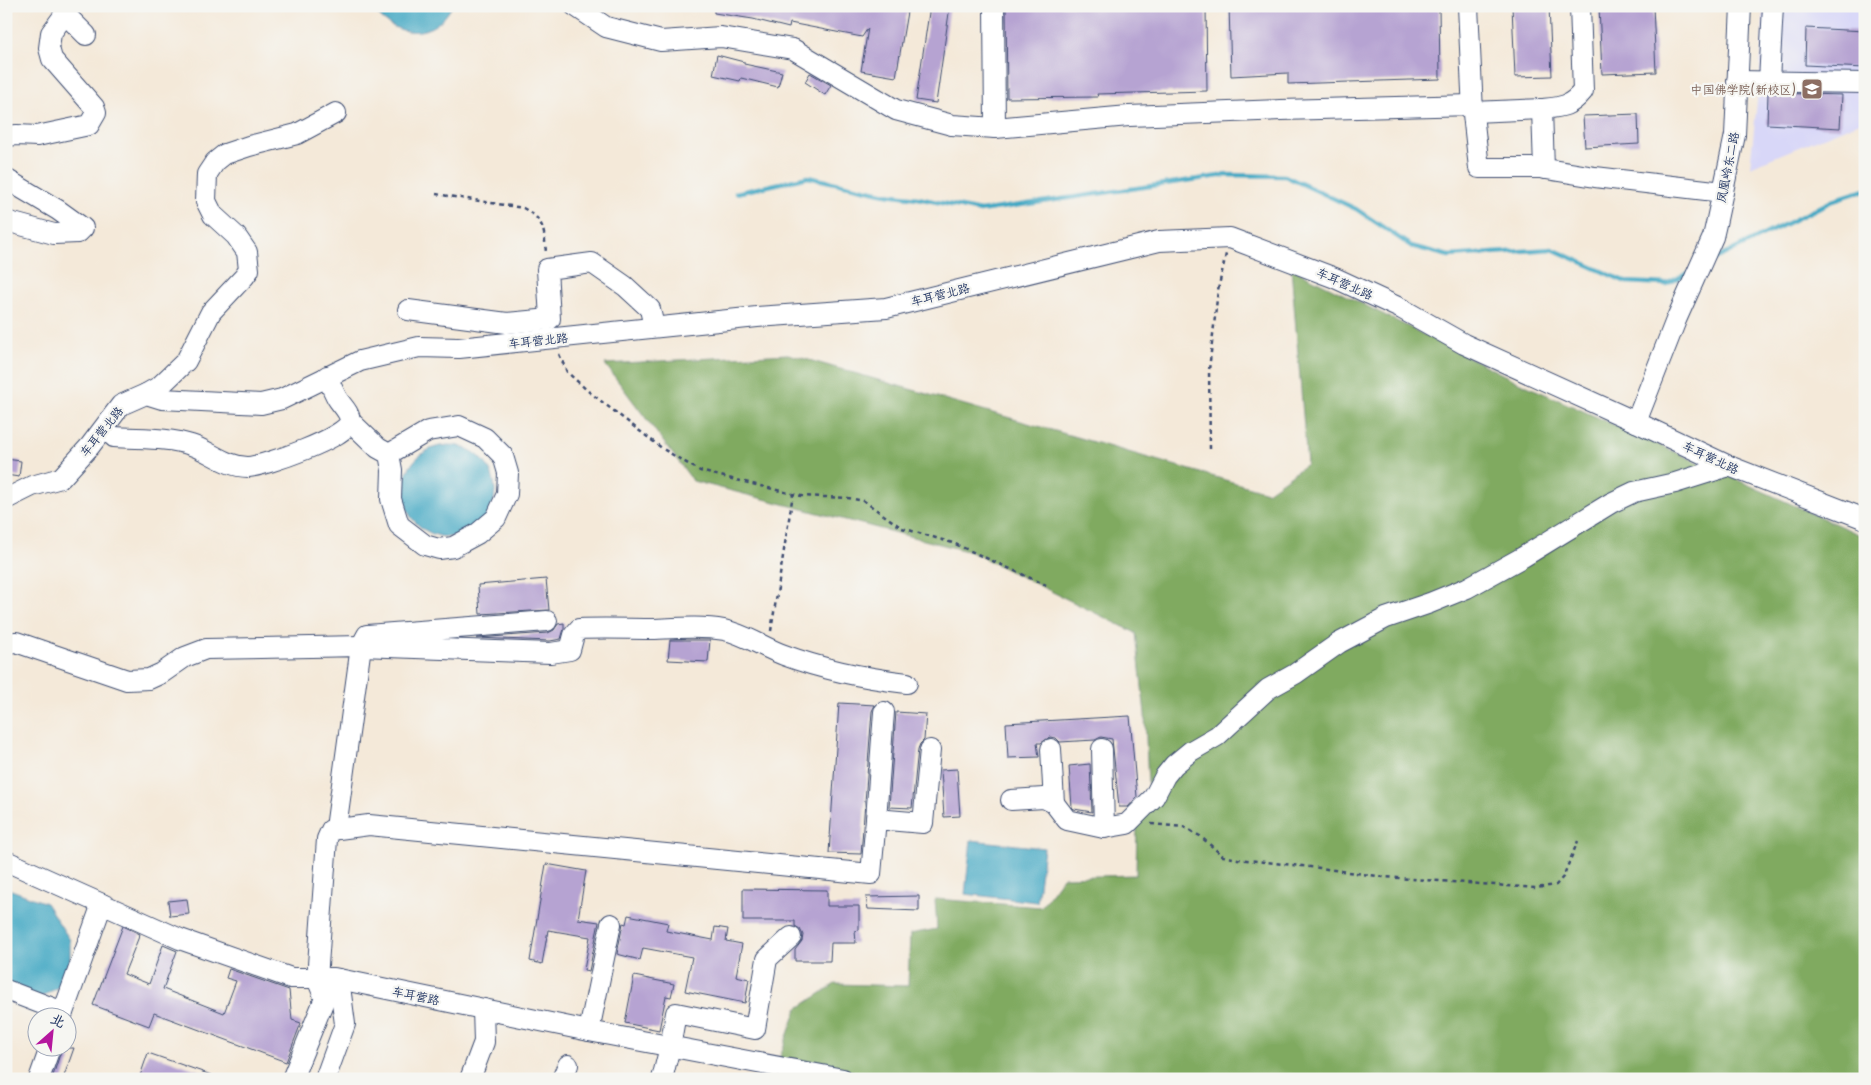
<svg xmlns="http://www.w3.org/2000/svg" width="1871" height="1085" font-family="'Playpen Sans','LXGW WenKai TC',sans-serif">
<rect width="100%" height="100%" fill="#f6f6f2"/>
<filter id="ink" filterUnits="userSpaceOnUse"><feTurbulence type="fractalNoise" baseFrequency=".02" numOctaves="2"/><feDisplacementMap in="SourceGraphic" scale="10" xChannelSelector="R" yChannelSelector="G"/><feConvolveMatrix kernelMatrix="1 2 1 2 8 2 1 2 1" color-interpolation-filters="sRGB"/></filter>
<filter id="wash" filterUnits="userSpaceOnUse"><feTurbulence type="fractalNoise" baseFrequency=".0096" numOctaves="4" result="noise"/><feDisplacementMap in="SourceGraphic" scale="20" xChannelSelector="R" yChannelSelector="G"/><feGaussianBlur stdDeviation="1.12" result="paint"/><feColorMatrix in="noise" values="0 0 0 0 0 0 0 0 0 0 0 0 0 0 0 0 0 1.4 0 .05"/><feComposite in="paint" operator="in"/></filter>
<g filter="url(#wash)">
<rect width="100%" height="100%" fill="#f4e9d9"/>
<polygon fill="#d8d7f8" points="1764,6 1865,6 1865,120 1750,167 1760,73"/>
<polygon fill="#80aa61" stroke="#4e6c60" points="1291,268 1516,381 1865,537 1865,1079 876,1079 779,1059 797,1009 835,984 908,986 910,934 937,929 935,899 1041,907 1063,877 1136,875 1137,821 1149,809 1145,714 1136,633 971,552 693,481 605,364 788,354 1267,492 1307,464"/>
<g fill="#44a9c4" stroke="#306c91">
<path d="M 371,6 L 452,6 C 433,42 392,38 371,6 Z"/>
<circle cx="449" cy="491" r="46"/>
<polygon points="971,840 1044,848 1037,902 965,894"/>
<polygon points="6,888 46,903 70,940 70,963 60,986 40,998 6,985"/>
</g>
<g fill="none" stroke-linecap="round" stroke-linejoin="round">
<g stroke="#44a9c4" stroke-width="4.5">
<polyline points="736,193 808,177 886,194 918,198 980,211 1226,175 1285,176 1356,209 1411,246 1449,256 1552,249 1626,282 1666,284 1689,273"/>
<polyline points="1709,262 1836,199 1865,190"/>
</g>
</g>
<g id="blocks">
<g fill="#b6a3d2">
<polygon points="714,6 908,6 896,77 861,71 868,28 862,37 790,23 789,28 753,19 714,13"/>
<polygon points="930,6 950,6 936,103 916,100"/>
<polygon points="1006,6 1206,6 1207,91 1097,94 1098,97 1007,98"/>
<polygon points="1229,6 1439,6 1440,79 1288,84 1288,73 1231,76"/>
<polygon points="1512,6 1549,6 1552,76 1515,77"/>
<polygon points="1599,6 1653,6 1656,72 1602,74"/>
<polygon points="1806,28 1865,31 1865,68 1805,65"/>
<polygon points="717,55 744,62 744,64 782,72 778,87 741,78 740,81 713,75"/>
<polygon points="810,73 831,85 825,95 805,82"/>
<polygon points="1768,93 1842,95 1840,128 1767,124"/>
<polygon points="1638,114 1639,144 1585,147 1583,116"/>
<polygon points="6,459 21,461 19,477 6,475"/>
<polygon points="546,579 549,610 480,614 478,585"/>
<polygon points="564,623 564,629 561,639 550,641 477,638 548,633 554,630 558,624"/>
<polygon points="670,640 710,640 708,662 668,660"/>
<polygon points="839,703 875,705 872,711 861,854 829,853"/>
<polygon points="896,712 926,714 924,740 920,744 918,749 912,808 889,807"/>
<polygon points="1130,716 1137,797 1128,807 1119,807 1112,739 1101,737 1095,740 1060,742 1056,738 1050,737 1041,743 1037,743 1039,757 1008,758 1006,723"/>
<polygon points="1090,764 1092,812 1074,809 1072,807 1069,766"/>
<polygon points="957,769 960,816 944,817 941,770"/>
<polygon points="546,864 586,871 578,919 599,922 589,971 584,970 590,937 548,930 542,964 530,961"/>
<polygon points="743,889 827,890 827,906 859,906 859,930 855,931 856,943 831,943 830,961 795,961 795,950 802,941 803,935 800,929 795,926 795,921 743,921"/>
<polygon points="919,896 919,911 868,909 866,897"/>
<polygon points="187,899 189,914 170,916 168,901"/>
<polygon points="628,915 668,923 666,931 713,940 715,927 728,929 726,941 742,944 736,976 749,979 745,1003 685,991 692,957 643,948 640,960 617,954 623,923 626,924"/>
<polygon points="123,926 140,934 124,974 149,984 163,945 177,951 163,989 224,1013 236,981 226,978 229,969 289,990 292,1020 301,1023 286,1062 154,1013 149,1026 93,1005"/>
<polygon points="634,976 674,984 671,997 666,996 659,1030 625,1023"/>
<polygon points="62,1048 74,1048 63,1079 52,1079"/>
<polygon points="148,1053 217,1077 217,1079 139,1079"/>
</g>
</g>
</g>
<g filter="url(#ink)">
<use href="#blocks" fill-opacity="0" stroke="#3c4b70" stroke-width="1"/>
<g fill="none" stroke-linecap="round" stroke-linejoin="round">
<g stroke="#3c4b70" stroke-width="22">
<g id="minor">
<polyline points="575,6 606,27 661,41 721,37 793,49 896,110 952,125 995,128 1129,116 1281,110 1472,105 1479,168 1540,168 1595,177 1723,192"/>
<polyline points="994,6 995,128"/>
<polyline points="1468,6 1473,112 1542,109"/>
<polyline points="65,14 86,35"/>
<polyline points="1737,81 1865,83"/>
<polyline points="1769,81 1773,6"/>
<polyline points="6,136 17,135 37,136 89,125 96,113 94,107 52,59 49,48 51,33 65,14 62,6"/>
<path d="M 1544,169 L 1542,109 C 1562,107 1570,107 1583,91 L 1580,6"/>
<polyline points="6,179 58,210 83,228 78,233 54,234 6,221"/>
<polyline points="408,310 507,323 550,319 547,269 592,263 625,286 650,309 654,327"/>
<polyline points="146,394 160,386 186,361 211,312 244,277 249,270 247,252 236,236 213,215 206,201 207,174 215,162 225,154 249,146 297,134 336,113"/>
<polyline points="350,421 378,448 389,454 428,431 459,426 485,438 503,456 508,473 507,494 496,518 477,534 453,547 439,549 425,545 399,525 391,499 392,470 389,454"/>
<polyline points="1636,422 1676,320 1713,237 1716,224 1735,135 1741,6"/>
<path d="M 114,437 C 139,439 167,437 191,445 C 210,451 226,467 248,467 C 264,466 349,437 350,421 C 350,412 341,405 337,398 C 333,391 330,383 327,376"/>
<polyline points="6,499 32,486 61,478 90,446 121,405 146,394 162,399 261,404 282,399 360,361 419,347 459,348 757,317 886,308 1159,241 1230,238 1335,278 1402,309 1464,344 1636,422 1729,466 1865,519"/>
<path d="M 547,621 L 367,635 L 361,646 L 551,653 L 570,650 L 574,635 L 579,629 C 604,628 630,629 655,629 C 678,628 702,626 724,630 C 745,634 764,648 784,655 C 824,670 865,678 907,683"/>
<polyline points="6,643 16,642 127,680 149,679 162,673 185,657 206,649 361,646 336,828"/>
<polyline points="1051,749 1054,803"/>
<polyline points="1102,749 1104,828"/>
<polyline points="1011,800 1044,798 1054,803 1067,820 1104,828 1127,824 1154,797 1165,776 1174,765 1191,751 1217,736 1268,689 1295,674 1339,643 1386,618 1430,603 1467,588 1523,557 1611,503 1634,492 1675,483 1729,466"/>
<polyline points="876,819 884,712"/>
<polyline points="6,861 180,939 291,978 334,978 589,1031 843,1079"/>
<polyline points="6,990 63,1012"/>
<polyline points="61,1018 102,904"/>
<polyline points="589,1031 611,924"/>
<polyline points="39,1079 50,1048"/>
<polyline points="292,1079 325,998 317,979 327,839 331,830 369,825 871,874 876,819 923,823 930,750"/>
<polyline points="325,1079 345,1024 339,979"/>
<polyline points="470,1079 484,1042 483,1009"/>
<polyline points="562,1079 568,1065"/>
<polyline points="662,1079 670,1047 676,1013 755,1029 767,959 791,937"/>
</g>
</g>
<g stroke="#3c4b70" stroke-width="2.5" stroke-dasharray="4 4" stroke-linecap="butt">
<path d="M 436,194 L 523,208 C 545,220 544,230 546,253"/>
<polyline points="559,354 567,372 588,391 663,449 700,471 801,496 848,498 864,501 902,528 953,543 1046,585"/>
<polyline points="1210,449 1209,370 1218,290 1226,254"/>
<polyline points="771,631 793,494"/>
<polyline points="1151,824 1184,827 1200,836 1223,856 1238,859 1320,868 1384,877 1536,888 1556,885 1563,877 1578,841"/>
</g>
<use href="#minor" stroke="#fff" stroke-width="20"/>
</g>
</g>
<defs>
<g id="university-square" transform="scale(1.125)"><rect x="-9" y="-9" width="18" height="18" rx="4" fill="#8d6e63" stroke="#f6f6f2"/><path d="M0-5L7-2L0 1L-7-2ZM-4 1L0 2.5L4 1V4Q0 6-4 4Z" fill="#fff"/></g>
</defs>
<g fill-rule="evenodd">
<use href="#university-square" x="1812" y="89"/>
</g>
<g text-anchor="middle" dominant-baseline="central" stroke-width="4.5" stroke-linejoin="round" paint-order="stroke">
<g font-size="12" fill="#785e54" stroke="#f6f6f2" text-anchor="end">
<text x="1796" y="89">中国佛学院(新校区)</text>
</g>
<g font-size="12" fill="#1b2f5e" stroke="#f6f6f2">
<text transform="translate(1727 167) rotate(-79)">凤凰岭东二路</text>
<text transform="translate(1345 283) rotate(24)">车耳营北路</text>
<text transform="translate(940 294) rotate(-14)">车耳营北路</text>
<text transform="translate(538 340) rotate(-6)">车耳营北路</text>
<text transform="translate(101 431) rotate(-51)">车耳营北路</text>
<text transform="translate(1711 457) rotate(25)">车耳营北路</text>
<text transform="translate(416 995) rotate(12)">车耳营路</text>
</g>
</g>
<rect width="1871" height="1085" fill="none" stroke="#f6f6f2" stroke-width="25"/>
<g transform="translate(52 1032) rotate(27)"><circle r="24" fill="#f6f6f2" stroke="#9ea6b7"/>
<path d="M0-4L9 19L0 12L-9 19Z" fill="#b5179e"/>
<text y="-8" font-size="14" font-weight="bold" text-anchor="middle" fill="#1b2f5e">北</text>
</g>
</svg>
